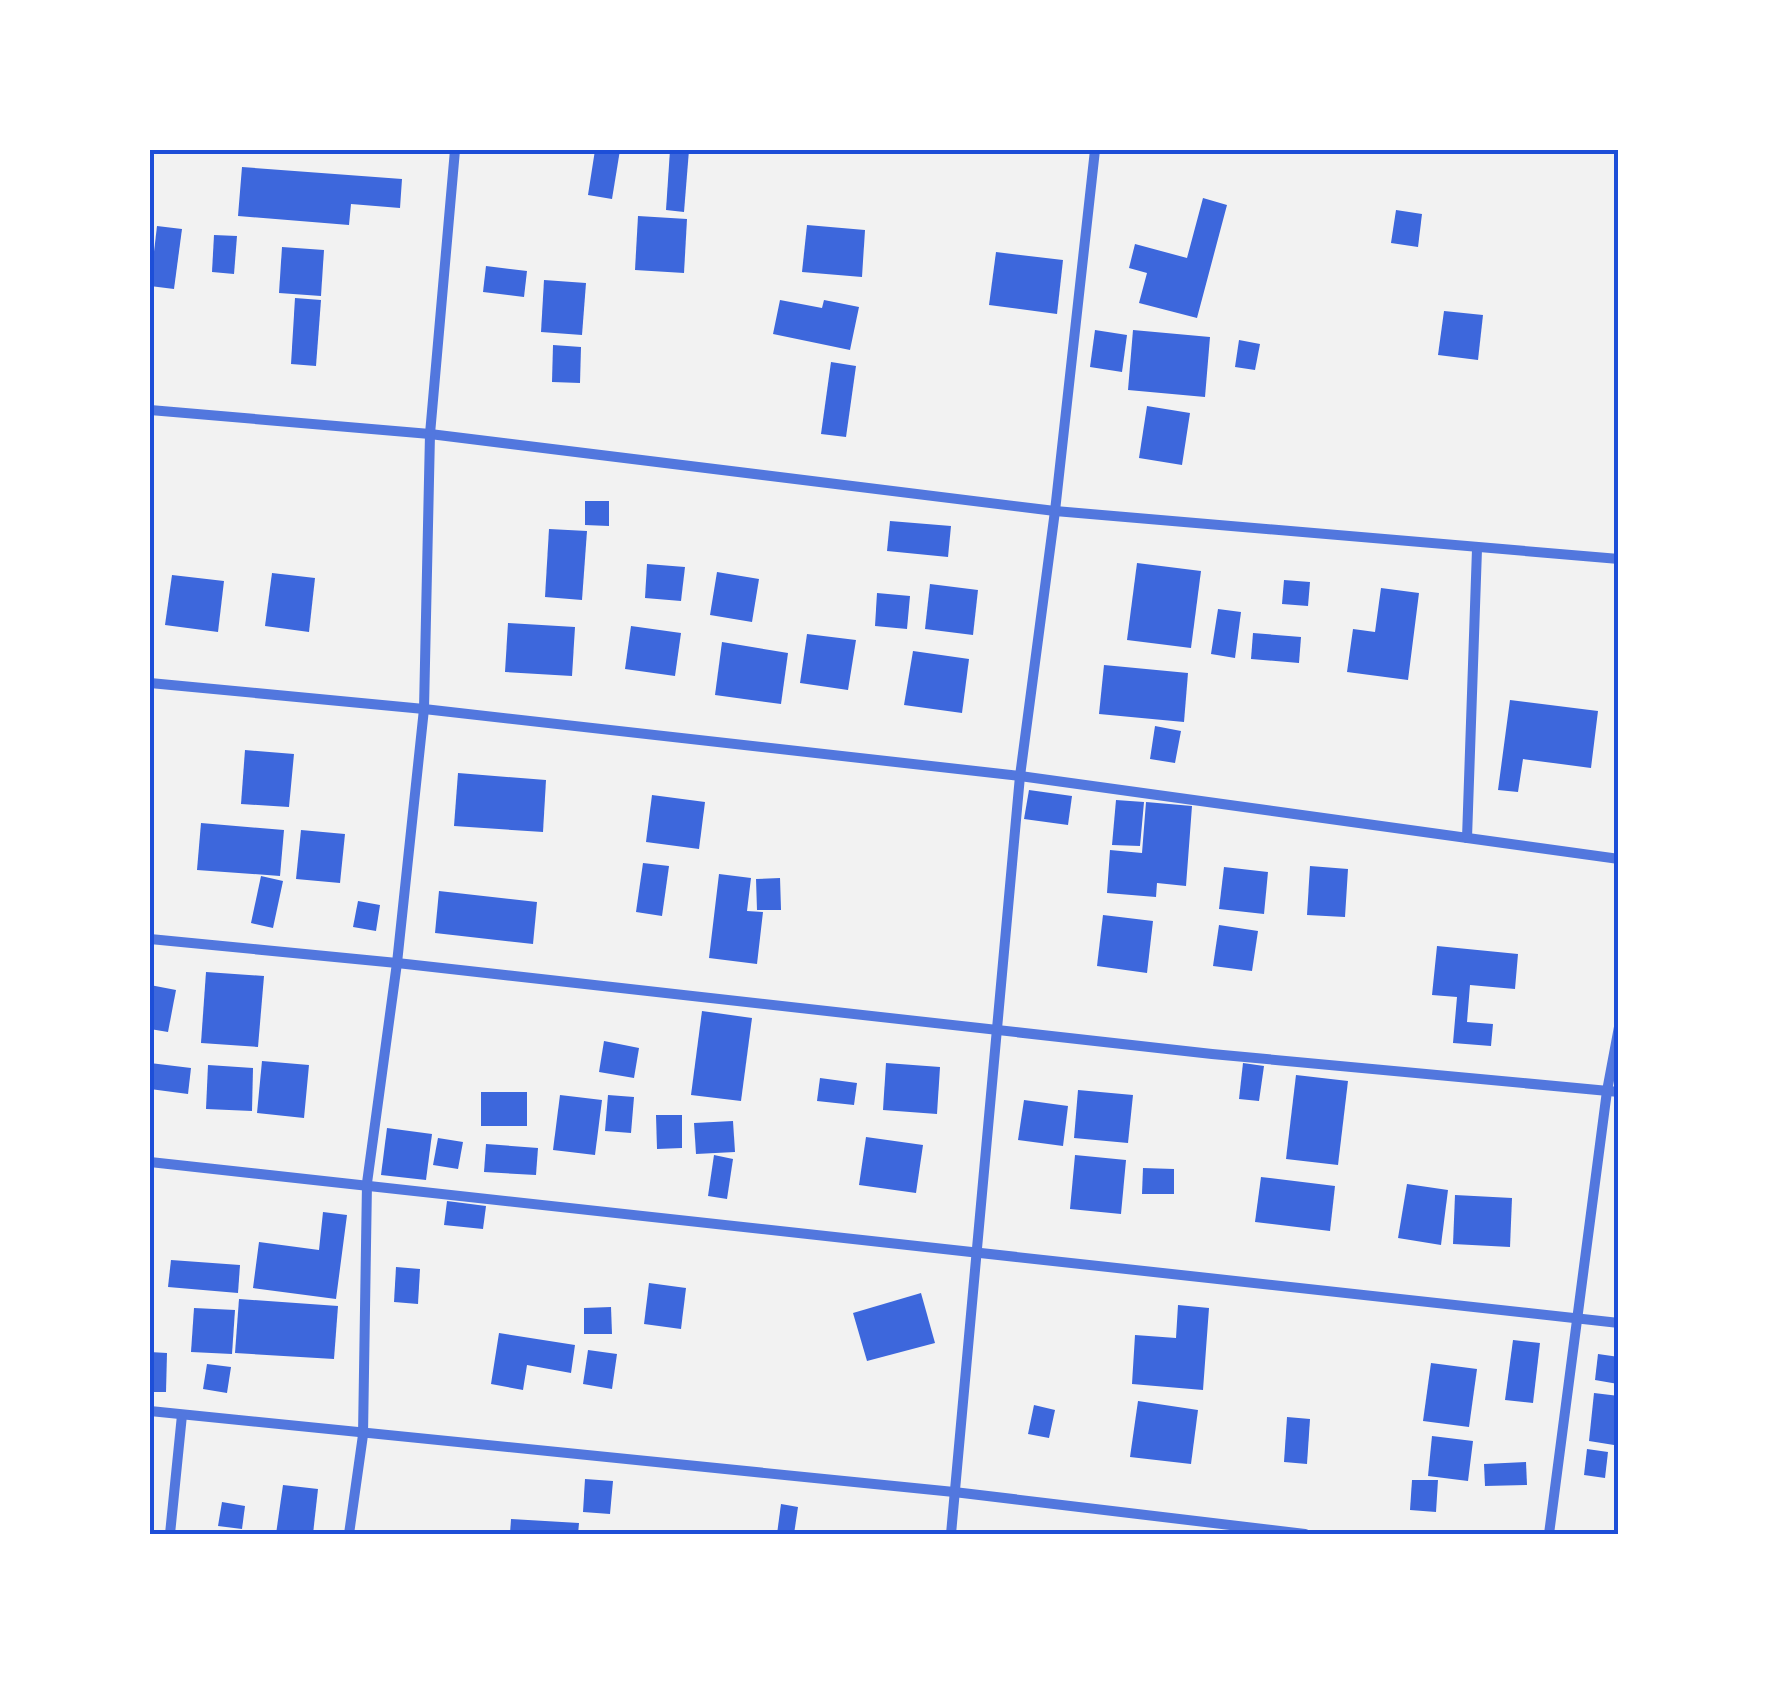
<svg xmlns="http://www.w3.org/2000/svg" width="1769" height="1684" font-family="'Fira Sans',sans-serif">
<rect width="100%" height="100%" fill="#f2f2f2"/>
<g fill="#3d67dc">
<polygon points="595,150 620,150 612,199 588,195"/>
<polygon points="670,150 689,150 684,212 666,210"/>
<polygon points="242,167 402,179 400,208 351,204 349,225 238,216"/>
<polygon points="1203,198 1227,205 1197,318 1139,303 1147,273 1129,268 1135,244 1187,258"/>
<polygon points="1396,210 1422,214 1418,247 1391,243"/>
<polygon points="638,216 687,219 684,273 635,270"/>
<polygon points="807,225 865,230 862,277 802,272"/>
<polygon points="157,226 182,229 174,289 150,286"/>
<polygon points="214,235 237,236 234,274 212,272"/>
<polygon points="282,247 324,250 321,296 279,293"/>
<polygon points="996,252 1063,260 1057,314 989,305"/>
<polygon points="486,266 527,271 524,297 483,292"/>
<polygon points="544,280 586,283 582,335 541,332"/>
<polygon points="295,298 321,300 316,366 291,364"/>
<polygon points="780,300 822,308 824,300 859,307 850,350 773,334"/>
<polygon points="1444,311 1483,315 1478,360 1438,355"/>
<polygon points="1095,330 1127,335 1122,372 1090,367"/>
<polygon points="1133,330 1210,337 1205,397 1128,390"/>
<polygon points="1239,340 1260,344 1255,370 1235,367"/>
<polygon points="553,345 581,347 580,383 552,382"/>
<polygon points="831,362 856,366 846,437 821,434"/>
<polygon points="1147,406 1190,413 1182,465 1139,458"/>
<polygon points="585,501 609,501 609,526 585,525"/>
<polygon points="890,521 951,526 948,557 887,551"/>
<polygon points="549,529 587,531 582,600 545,597"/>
<polygon points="1137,563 1201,571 1191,648 1127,640"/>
<polygon points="647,564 685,567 681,601 645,598"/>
<polygon points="717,572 759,579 752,622 710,615"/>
<polygon points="272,573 315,578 309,632 265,626"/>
<polygon points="172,575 224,581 218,632 165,625"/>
<polygon points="1284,580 1310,582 1308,606 1282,604"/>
<polygon points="930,584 978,590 973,635 925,629"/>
<polygon points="1381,588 1419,593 1408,680 1347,672 1353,629 1375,632"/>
<polygon points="877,593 910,596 907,629 875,626"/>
<polygon points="1218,609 1241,612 1235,658 1211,654"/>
<polygon points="508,623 575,627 572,676 505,672"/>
<polygon points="631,626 681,633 675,676 625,669"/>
<polygon points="1253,633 1301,637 1299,663 1251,659"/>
<polygon points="807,634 856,640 848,690 800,683"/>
<polygon points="722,642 788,653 781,704 715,695"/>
<polygon points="913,651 969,659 962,713 904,705"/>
<polygon points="1104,665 1188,673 1184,722 1099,714"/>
<polygon points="1510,700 1598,711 1591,768 1523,759 1518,792 1498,790"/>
<polygon points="1155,726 1181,731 1175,763 1150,759"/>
<polygon points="245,750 294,754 289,807 241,804"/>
<polygon points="458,773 546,780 543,832 454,826"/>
<polygon points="1029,790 1072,796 1068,825 1024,819"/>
<polygon points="652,795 705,802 699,849 646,842"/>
<polygon points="1116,800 1144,802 1140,846 1112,845"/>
<polygon points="1146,802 1192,806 1186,886 1157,883 1156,897 1107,893 1110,850 1142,853"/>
<polygon points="201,823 284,830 280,876 197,870"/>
<polygon points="301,830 345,834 340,883 296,879"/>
<polygon points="643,863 669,866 662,916 636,912"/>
<polygon points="1310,866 1348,869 1345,917 1307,915"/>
<polygon points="1224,867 1268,872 1264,914 1219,909"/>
<polygon points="719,874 751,878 747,911 763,912 757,964 709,958"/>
<polygon points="261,876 283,881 273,928 251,923"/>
<polygon points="780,878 781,910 757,910 756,879"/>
<polygon points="439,891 537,902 533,944 435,933"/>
<polygon points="358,901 380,905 376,931 353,927"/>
<polygon points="1103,915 1153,921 1147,973 1097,966"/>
<polygon points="1219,925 1258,931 1252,971 1213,966"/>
<polygon points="1437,946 1518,954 1515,989 1470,985 1467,1022 1493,1024 1491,1046 1453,1043 1457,997 1432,995"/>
<polygon points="206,972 264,976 258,1047 201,1043"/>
<polygon points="150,985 176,990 168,1032 150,1029"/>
<polygon points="702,1011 752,1018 741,1101 691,1095"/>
<polygon points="604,1041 639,1048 634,1078 599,1072"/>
<polygon points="262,1061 309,1065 304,1118 257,1113"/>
<polygon points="150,1063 191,1068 188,1094 150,1089"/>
<polygon points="886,1063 940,1067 937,1114 883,1110"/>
<polygon points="1243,1063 1264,1066 1259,1101 1239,1099"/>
<polygon points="208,1065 253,1068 252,1111 206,1109"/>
<polygon points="1296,1075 1348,1081 1338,1165 1286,1159"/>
<polygon points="820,1078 857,1083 854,1105 817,1101"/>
<polygon points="1078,1090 1133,1095 1128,1143 1074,1138"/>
<rect x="481" y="1092" width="46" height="34"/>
<polygon points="560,1095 602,1100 595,1155 553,1150"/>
<polygon points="608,1095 634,1097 631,1133 605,1131"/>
<polygon points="1024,1100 1068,1106 1063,1146 1018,1140"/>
<polygon points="656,1115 682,1115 682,1148 657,1149"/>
<polygon points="733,1121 735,1152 696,1154 694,1123"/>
<polygon points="387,1128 432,1134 426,1180 381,1175"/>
<polygon points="866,1137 923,1145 916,1193 859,1185"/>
<polygon points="438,1138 463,1142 458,1169 433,1165"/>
<polygon points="486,1144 538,1148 536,1175 484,1172"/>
<polygon points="714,1155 733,1159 727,1199 708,1196"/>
<polygon points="1075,1155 1126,1160 1121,1214 1070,1209"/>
<polygon points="1143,1168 1174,1169 1174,1194 1142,1194"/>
<polygon points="1261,1177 1335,1186 1330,1231 1255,1222"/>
<polygon points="1407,1184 1448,1190 1441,1245 1398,1238"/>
<polygon points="1455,1195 1512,1198 1510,1247 1453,1244"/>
<polygon points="447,1201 486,1206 483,1229 444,1225"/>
<polygon points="323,1212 347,1215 336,1299 253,1288 259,1242 319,1250"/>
<polygon points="171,1260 240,1265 238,1293 168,1287"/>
<polygon points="396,1267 420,1269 418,1304 394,1302"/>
<polygon points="649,1283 686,1288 681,1329 644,1324"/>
<polygon points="921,1293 935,1343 867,1361 853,1313"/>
<polygon points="239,1299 338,1306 334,1359 235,1353"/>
<polygon points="1178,1305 1209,1308 1203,1390 1132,1384 1135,1335 1176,1338"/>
<polygon points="611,1307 612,1334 584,1334 584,1308"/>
<polygon points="194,1308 235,1310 232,1354 191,1352"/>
<polygon points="499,1333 575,1345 571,1373 527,1365 523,1390 491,1384"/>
<polygon points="1513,1340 1540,1343 1533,1403 1505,1400"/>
<polygon points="588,1350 617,1354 612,1389 583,1384"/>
<polygon points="150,1352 167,1353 166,1392 150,1392"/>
<polygon points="1598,1354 1619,1357 1618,1384 1595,1380"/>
<polygon points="1431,1363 1477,1369 1469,1427 1423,1421"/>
<polygon points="207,1364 231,1367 227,1393 203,1389"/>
<polygon points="1594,1393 1619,1396 1614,1445 1589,1441"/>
<polygon points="1138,1401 1198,1410 1191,1464 1130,1457"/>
<polygon points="1034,1405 1055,1410 1049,1438 1028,1434"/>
<polygon points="1287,1417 1310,1419 1307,1464 1284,1462"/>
<polygon points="1432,1436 1473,1441 1468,1481 1428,1476"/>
<polygon points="1587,1449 1608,1452 1605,1478 1584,1475"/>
<polygon points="1526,1462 1527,1485 1485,1486 1484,1464"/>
<polygon points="585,1479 613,1481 610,1514 583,1512"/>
<polygon points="1412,1480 1438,1480 1436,1512 1410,1510"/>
<polygon points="283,1485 318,1489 313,1534 276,1534"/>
<polygon points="222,1502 245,1506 242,1529 218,1526"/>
<polygon points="781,1504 798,1507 794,1534 777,1534"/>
<polygon points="511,1519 579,1523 578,1534 510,1534"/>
</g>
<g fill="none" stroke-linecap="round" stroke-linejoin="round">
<g stroke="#5277de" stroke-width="10">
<polyline points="150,410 430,434 1055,511 1619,559"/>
<polyline points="150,683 424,709 1020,776 1619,859"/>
<polyline points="1467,838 1477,549"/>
<polyline points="150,939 397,963 1212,1054 1619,1092"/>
<polyline points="150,1162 1619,1323"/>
<polyline points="150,1411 954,1492 1305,1534"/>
<polyline points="170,1534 182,1415"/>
<polyline points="349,1534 363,1435 367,1183 397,963 424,709 430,434 455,150"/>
<polyline points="951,1534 1020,776 1055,511 1095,150"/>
<polyline points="1549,1534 1607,1091 1619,1027"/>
</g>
</g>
<rect width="1769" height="1684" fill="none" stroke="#ffffff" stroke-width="305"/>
<rect x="152" y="152" width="1464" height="1380" fill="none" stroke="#1d4ed8" stroke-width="4"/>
</svg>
